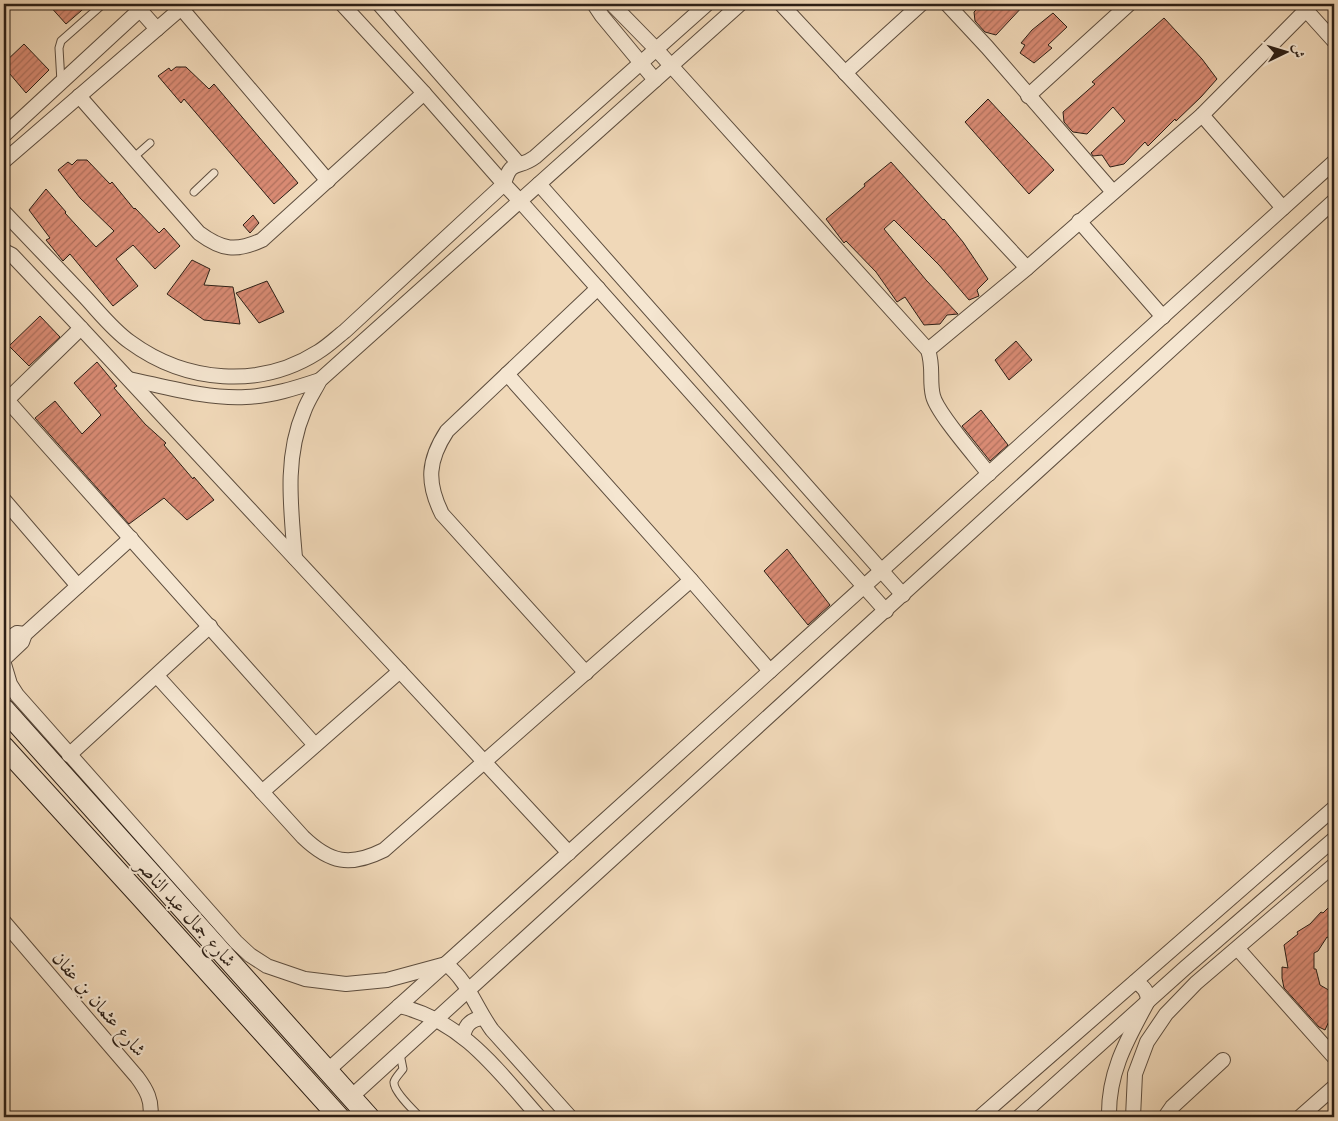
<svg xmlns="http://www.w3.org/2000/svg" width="1338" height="1121" font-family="Cardo,Amiri,serif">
<defs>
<pattern id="building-hatch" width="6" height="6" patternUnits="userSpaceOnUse" patternTransform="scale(1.25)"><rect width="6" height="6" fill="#d98b74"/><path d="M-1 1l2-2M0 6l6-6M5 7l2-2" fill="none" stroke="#b0715e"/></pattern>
</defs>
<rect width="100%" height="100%" fill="#f0d8b8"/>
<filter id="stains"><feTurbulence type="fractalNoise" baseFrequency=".004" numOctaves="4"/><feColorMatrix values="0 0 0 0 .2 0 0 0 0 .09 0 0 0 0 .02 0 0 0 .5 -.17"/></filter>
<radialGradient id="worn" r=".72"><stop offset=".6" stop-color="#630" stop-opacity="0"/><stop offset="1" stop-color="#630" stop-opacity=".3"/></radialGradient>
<g fill="url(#building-hatch)" stroke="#2c1f16">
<polygon points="48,4 89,4 66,24"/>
<polygon points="982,4 1025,4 996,35 985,32 975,21 974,12"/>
<polygon points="1053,13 1067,27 1048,45 1052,48 1034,63 1020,53 1025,45 1021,43 1032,30"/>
<polygon points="1164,18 1202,59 1217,79 1201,97 1176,121 1175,119 1148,146 1145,142 1124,164 1110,167 1102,155 1093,156 1091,153 1125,121 1113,107 1087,134 1073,132 1071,130 1064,122 1063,112 1095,84 1092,82"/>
<polygon points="24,44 49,70 26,93 4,67 4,63"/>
<polygon points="176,67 186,67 209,89 214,84 298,183 274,204 184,99 181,103 158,76 169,68 171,71"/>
<polygon points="988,99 1054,170 1029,194 965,122"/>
<polygon points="77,160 87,160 110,184 112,182 134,209 135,208 159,233 164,228 180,246 155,269 133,245 116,259 138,286 113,306 70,254 63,261 46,240 50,238 29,210 46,189 66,212 65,213 96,247 114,231 80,198 58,170 68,162 72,165"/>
<polygon points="891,162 943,220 944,219 963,242 988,279 977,290 979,296 969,300 939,265 894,220 884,229 926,280 958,314 947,315 940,324 924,325 905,297 897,302 876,272 846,241 844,243 826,219 865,186 864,184"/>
<polygon points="253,215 259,223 250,233 243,225"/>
<polygon points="192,260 210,269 204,285 233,287 240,324 204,320 167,294"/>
<polygon points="267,281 284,312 259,323 236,293"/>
<polygon points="40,316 60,337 29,366 9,346"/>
<polygon points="1016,341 1032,360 1009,380 995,360"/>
<polygon points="97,362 117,386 114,388 145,424 166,443 164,445 193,479 194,477 214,500 187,520 164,498 129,524 35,418 55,401 82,434 101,415 74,383"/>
<polygon points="981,410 1008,445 990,461 962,426"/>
<polygon points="787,549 830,605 808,625 764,571"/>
<polygon points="1334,902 1334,934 1331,939 1327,937 1318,951 1314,953 1314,969 1316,969 1320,985 1332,992 1330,1019 1325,1030 1319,1027 1284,988 1282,978 1282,967 1288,968 1284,945 1298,934 1297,932 1310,924 1321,912 1323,913"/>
</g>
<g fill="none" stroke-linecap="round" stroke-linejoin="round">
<g stroke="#5d4d3e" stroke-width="9">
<g id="lane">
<polyline points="61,82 59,48 61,41 103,4"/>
<polyline points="133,158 150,143"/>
<polyline points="194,192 214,173"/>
<path d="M 397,1055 L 401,1059 L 403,1069 C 400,1073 395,1078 394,1082 C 393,1091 414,1111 420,1117"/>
</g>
</g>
<g stroke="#5d4d3e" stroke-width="16">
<g id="street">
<polyline points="342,4 424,93 504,184 520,201 886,611"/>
<polyline points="379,4 519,164"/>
<polyline points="594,4 602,16 655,80"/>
<path d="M 612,4 L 656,49 L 928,350 C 934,368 929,380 933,396 C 937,413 976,457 989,474"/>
<polyline points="781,4 1027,268"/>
<polyline points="947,4 987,47 1113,192"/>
<polyline points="181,8 328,181"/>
<polyline points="140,10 157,29"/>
<polyline points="1306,10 1334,41"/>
<polyline points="845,73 921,4"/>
<path d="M 79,96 L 199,233 C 222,250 236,252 262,240 L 424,93"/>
<polyline points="1028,96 1129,4"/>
<polyline points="1202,115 1283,208"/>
<polyline points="4,135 146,4"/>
<polyline points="4,161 186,4"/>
<polyline points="539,184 903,595"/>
<path d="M 4,212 C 31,240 58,269 85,297 C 99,312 113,330 130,342 C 186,383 260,389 318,352 C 328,346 336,338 345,331 L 504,184 C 511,158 518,170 535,157 L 707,4"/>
<polyline points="1079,221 1163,317"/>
<polyline points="4,251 12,255 81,328 569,853"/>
<polyline points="928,350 1027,268 1202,115 1306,10 1308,4"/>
<polyline points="507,374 691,580 770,671"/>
<path d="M 129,379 C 167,387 206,399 246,397 C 271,396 296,388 320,380"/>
<polyline points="7,400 315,745"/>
<polyline points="4,403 81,328"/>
<polyline points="4,500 78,586"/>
<path d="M 295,558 C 291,508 284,458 304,411 C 308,400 315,390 320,380 L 740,4"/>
<polyline points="4,642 17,633 25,634"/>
<polyline points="4,659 22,642 25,634 131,538"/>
<path d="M 4,664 L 10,684 L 17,695 L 236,942 L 250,955 L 267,966 L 305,979 L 346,984 L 387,980 L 446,964 C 468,981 476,1008 492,1030 L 570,1117"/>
<path d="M 586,673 L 442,514 C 426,482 428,460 447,431 L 598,288"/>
<path d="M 157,676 L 303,837 C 330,863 350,867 384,850 L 691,580"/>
<polyline points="69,755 210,626"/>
<polyline points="262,792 400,671"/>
<path d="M 4,922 L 137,1077 C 146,1089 153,1101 150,1117"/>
<polyline points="1238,949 1334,1057"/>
<path d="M 399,1006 C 462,1020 499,1072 539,1117"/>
<path d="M 463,1037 C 465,1025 471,1019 483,1018"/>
<polyline points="327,1071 1334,162"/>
<polyline points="351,1097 1334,201"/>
<polyline points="980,1117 1334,808"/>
<polyline points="1019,1117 1185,968 1334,839"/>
<path d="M 1109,1117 C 1108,1072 1127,1040 1148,1001 C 1148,992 1144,986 1135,982"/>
<polyline points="1133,1117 1135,1074 1147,1042 1166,1014 1196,983 1334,865"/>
<polyline points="1165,1117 1172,1107 1223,1060"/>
<polyline points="1300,1117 1334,1087"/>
</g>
</g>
<g stroke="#2c1f16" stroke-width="22">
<g id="secondary">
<polyline points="4,709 369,1117"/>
<polyline points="4,747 139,895 339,1117"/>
</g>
</g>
<use href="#lane" stroke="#f5e6d1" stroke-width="7"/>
<use href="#street" stroke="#f5e6d1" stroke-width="14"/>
<use href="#secondary" stroke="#f5e6d1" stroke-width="20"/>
</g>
<g text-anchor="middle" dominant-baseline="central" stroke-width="4.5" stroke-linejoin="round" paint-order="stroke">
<g font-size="19" fill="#2c1f16" stroke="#f5e6d1">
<text transform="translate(186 913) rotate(48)">شارع جمال عبد الناصر</text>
<text transform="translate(99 1004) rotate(49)">شارع عثمان بن عفان</text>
</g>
</g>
<rect width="1338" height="1121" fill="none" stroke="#f0d8b8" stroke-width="20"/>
<rect x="5" y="5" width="1328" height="1111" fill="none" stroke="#2c1f16" stroke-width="2.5"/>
<rect x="10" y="10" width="1318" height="1101" fill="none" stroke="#2c1f16"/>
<g transform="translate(1286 52) rotate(85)" stroke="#f5e6d1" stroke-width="4" paint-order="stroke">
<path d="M0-4L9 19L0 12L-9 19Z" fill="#2c1f16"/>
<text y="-8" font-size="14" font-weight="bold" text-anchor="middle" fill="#2c1f16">ش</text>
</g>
<rect width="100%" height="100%" filter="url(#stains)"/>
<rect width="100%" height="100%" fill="url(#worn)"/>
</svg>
